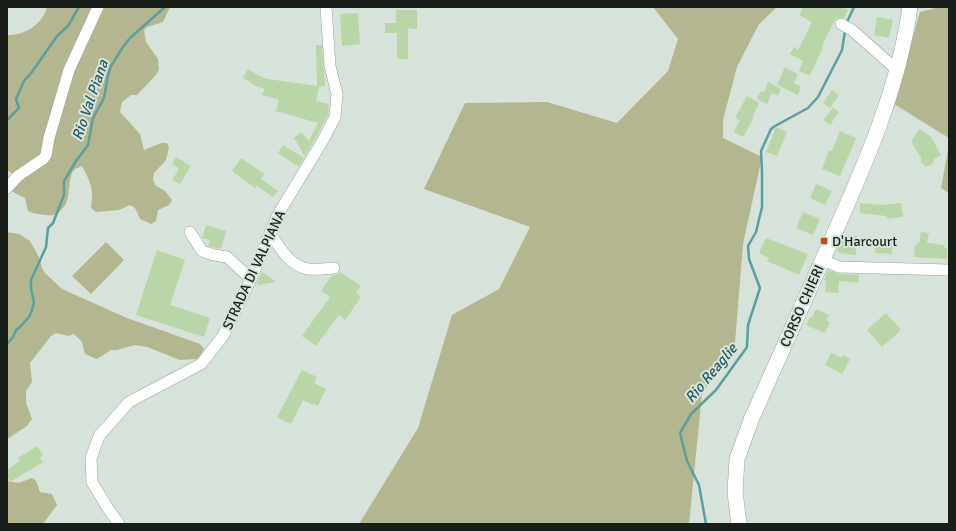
<svg xmlns="http://www.w3.org/2000/svg" width="956" height="531" font-family="Signika,sans-serif">
<rect width="100%" height="100%" fill="#d7e3da"/>
<g fill="#b4b68f">
<path d="M 47,7 L 170,7 L 163,22 L 147,27 L 144,30 L 146,42 L 158,59 L 159,70 L 156,75 L 137,95 L 131,95 L 122,102 L 120,112 L 140,134 L 144,150 L 161,143 L 167,143 L 169,148 L 166,160 L 154,173 L 153,179 L 155,185 L 165,191 L 172,200 L 169,205 L 158,210 L 156,221 L 151,224 L 140,219 L 135,208 L 130,205 L 119,210 L 96,212 L 91,208 C 94,189 91,183 82,166 C 77,168 74,169 72,173 C 67,186 72,201 60,211 C 56,215 52,216 46,215 C 39,214 34,214 28,211 L 25,198 L 13,192 L 13,174 L 7,170 L 7,35 C 24,36 43,24 47,7 Z"/>
<polygon points="653,7 777,7 759,24 737,67 723,120 723,138 762,157 743,244 735,343 702,394 689,524 359,524 418,428 452,315 499,289 530,227 424,189 465,103 547,102 617,123 668,71 678,39"/>
<polygon points="940,7 949,7 949,138 894,104 920,12"/>
<polygon points="949,145 949,193 941,188"/>
<polygon points="7,232 19,234 30,241 39,257 42,268 45,273 62,289 127,318 200,344 204,349 198,359 180,360 147,347 135,345 117,350 111,350 97,359 85,354 82,342 74,334 68,336 56,333 51,336 30,363 32,382 26,391 26,403 32,419 27,426 7,439"/>
<polygon points="106,242 124,260 91,294 72,276"/>
<polygon points="32,478 36,481 40,492 52,494 57,505 43,524 7,524 7,481 18,483"/>
</g>
<g fill="none" stroke-linecap="round" stroke-linejoin="round">
<g stroke="#5c9fa2" stroke-width="2.5">
<polyline points="846,24 854,7"/>
<polyline points="7,120 19,108 16,99 24,81 32,72 57,36 68,26 79,7"/>
<polyline points="7,344 13,337 16,330 20,327 29,317 32,310 34,302 31,289 31,280 46,247 48,228 53,223 64,195 64,181 76,161 88,145 93,118 104,98 108,75 111,66 123,47 130,38 165,7"/>
<polyline points="706,524 699,485 687,461 680,433 691,414 716,390 747,347 748,325 760,288 749,259 748,246 756,232 762,207 762,171 761,151 771,129 775,126 808,108 818,97 842,50 845,31"/>
</g>
</g>
<g fill="#bad5a7">
<polygon points="803,7 841,7 848,10 844,18 836,18 822,46 823,47 810,76 799,71 803,61 790,54 794,47 798,50 812,22 799,15"/>
<polygon points="396,10 417,10 417,29 408,28 408,59 397,59 397,33 385,33 385,23 396,23"/>
<polygon points="358,13 360,44 342,46 340,14"/>
<polygon points="877,17 893,20 889,38 874,35"/>
<polygon points="316,45 322,45 325,86 319,87 316,101 329,104 328,115 305,157 294,138 301,132 309,141 318,123 276,111 279,100 262,95 265,89 256,86 243,78 248,69 260,76 268,79 317,86"/>
<polygon points="785,67 798,74 794,83 801,87 798,95 777,85"/>
<polygon points="768,82 781,89 778,96 772,93 767,104 757,99 761,91 764,92"/>
<polygon points="832,90 839,95 830,108 823,103"/>
<polygon points="747,96 759,103 753,115 754,116 750,125 743,137 734,132 740,120 735,118"/>
<polygon points="833,108 839,112 830,125 823,120"/>
<polygon points="776,127 787,132 777,156 766,152"/>
<polygon points="919,129 931,137 941,155 934,159 933,163 929,166 925,166 921,162 921,158 912,143 912,140"/>
<polygon points="840,131 856,138 840,176 822,169 829,150 832,151"/>
<polygon points="283,145 304,158 299,167 278,153"/>
<polygon points="176,157 191,166 180,184 172,180 179,169 172,164"/>
<polygon points="241,158 264,174 261,179 278,191 273,197 257,186 255,188 232,171"/>
<polygon points="816,184 832,191 825,205 810,198"/>
<polygon points="860,203 883,205 901,203 903,217 887,219 886,216 860,213"/>
<polygon points="803,212 820,219 813,235 796,228"/>
<polygon points="206,225 226,231 221,249 208,246 210,240 202,238"/>
<polygon points="921,232 929,233 927,243 945,245 944,248 947,248 947,259 914,257 915,245 917,245 917,243 919,243"/>
<polygon points="843,235 857,236 856,255 839,253 837,250"/>
<polygon points="766,238 808,254 799,275 767,261 769,258 759,253"/>
<polygon points="876,238 893,239 892,254 875,253"/>
<polygon points="157,250 185,260 170,305 210,318 204,337 136,315"/>
<polygon points="828,270 839,274 859,275 859,283 839,281 838,293 825,292 826,280 824,280"/>
<polygon points="262,272 276,282 259,285 257,283"/>
<polygon points="340,272 361,286 356,293 361,297 345,320 339,315 316,346 302,336 330,297 321,291 332,275 338,274"/>
<polygon points="816,309 829,315 826,320 830,322 825,333 806,325 810,317 812,318"/>
<polygon points="886,313 901,330 882,347 867,330"/>
<polygon points="831,353 841,358 843,355 850,359 842,374 825,365"/>
<polygon points="302,370 317,377 314,383 326,389 318,406 314,404 313,405 303,400 291,424 277,417"/>
<polygon points="37,446 43,455 40,458 43,462 10,482 7,477 7,470 20,461 18,458"/>
</g>
<g fill="none" stroke-linecap="round" stroke-linejoin="round">
<g stroke="#99a59c" stroke-width="12">
<g id="minor">
<polyline points="841,24 852,30 897,70"/>
<polyline points="7,188 18,176 43,159 46,155 49,138 69,70 98,7"/>
<polyline points="190,232 202,251 214,255 227,257 251,279"/>
<path d="M 270,233 C 279,247 290,266 308,269 C 316,270 325,269 334,268"/>
<polyline points="823,260 839,267 949,270"/>
<polyline points="119,524 107,507 92,482 91,458 99,436 129,402 201,364 223,336 251,279 277,216 322,142 335,117 337,94 330,66 326,7"/>
</g>
</g>
<g stroke="#99a59c" stroke-width="16">
<path id="secondary" d="M 739,524 L 735,492 L 737,459 L 751,420 C 779,358 807,295 835,232 C 867,160 899,86 910,7"/>
</g>
<use href="#minor" stroke="#fff" stroke-width="11"/>
<use href="#secondary" stroke="#fff" stroke-width="15"/>
</g>
<rect fill="#b6511f" stroke="#d7e3da" stroke-width="1.5" x="820" y="237" width="8" height="8" rx="2"/>
<g text-anchor="middle" dominant-baseline="central" stroke-width="4" stroke-linejoin="round" paint-order="stroke">
<g font-size="14" fill="#191e1a" stroke="#d7e3da" text-anchor="start">
<text x="832" y="241">D'Harcourt</text>
</g>
<g font-size="14" fill="#191e1a" stroke="#d7e3da">
<text transform="translate(254 270) rotate(-65)">STRADA DI VALPIANA</text>
<text transform="translate(802 306) rotate(-66)">CORSO CHIERI</text>
</g>
<g font-size="15" font-style="italic" fill="#255e60" stroke="#d7e3da">
<text transform="translate(90 100) rotate(-71)">Rio Val Piana</text>
<text transform="translate(711 373) rotate(-50)">Rio Reaglie</text>
</g>
</g>
<rect width="956" height="531" fill="none" stroke="#191e1a" stroke-width="16"/>
</svg>
